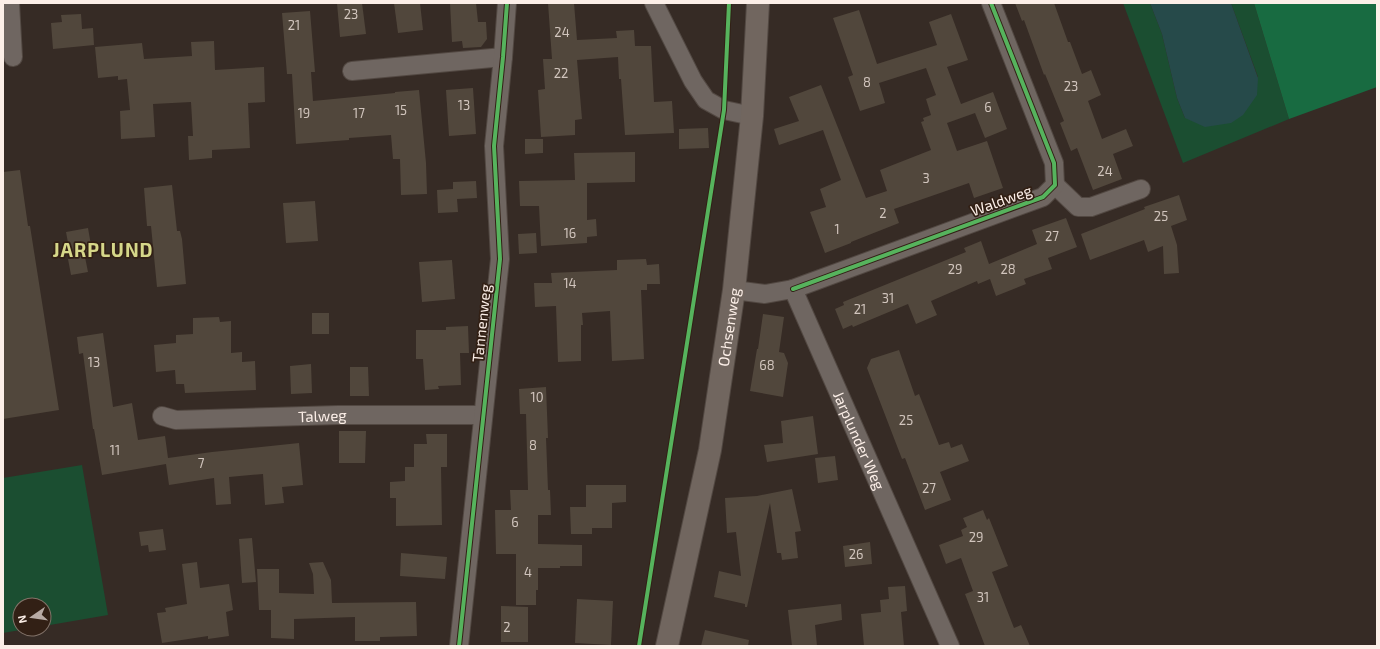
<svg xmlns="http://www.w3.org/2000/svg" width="1380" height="649" font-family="'Exo 2',sans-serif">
<rect width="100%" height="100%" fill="#362b25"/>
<g fill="#1b4e31">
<polygon points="1123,3 1150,3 1162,34 1177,98 1185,118 1258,77 1231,3 1254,3 1289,119 1183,163"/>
<polygon points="82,465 108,615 44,626 44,605 20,605 20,629 26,629 3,633 3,478"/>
</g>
<polygon fill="#186b41" points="1254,3 1377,3 1377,87 1289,119"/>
<polygon fill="#264a4a" points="1150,3 1231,3 1258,78 1257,95 1243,115 1231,123 1205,127 1185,118 1177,98 1162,34"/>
<g fill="#51473c">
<polygon points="337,3 362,3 366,34 340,37"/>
<polygon points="394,3 420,3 423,30 398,33"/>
<polygon points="450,3 476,3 478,22 486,22 487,39 481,47 463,48 462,41 452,42"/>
<polygon points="548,3 574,3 577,40 617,38 616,31 634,30 635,46 651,46 654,102 672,101 674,133 625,135 621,79 619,79 618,57 577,60 582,119 575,120 575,135 541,137 538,90 545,89 543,59 552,59"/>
<polygon points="1015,3 1054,3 1068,42 1070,42 1082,74 1091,70 1101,95 1088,101 1102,139 1126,129 1133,146 1113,154 1122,179 1093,190 1077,148 1071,151 1060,123 1064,121 1045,74 1044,75 1024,20 1022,21"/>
<polygon points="859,10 877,64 937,45 929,22 951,14 968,60 947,67 961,104 993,92 1007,129 985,138 975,113 947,123 957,151 987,141 1003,188 974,198 969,183 894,209 899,223 851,242 851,243 825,253 810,212 826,207 820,189 841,180 823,130 779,145 774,129 799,121 789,97 821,85 866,198 887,191 880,170 931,150 921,122 924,121 923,118 931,115 926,99 936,95 926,68 879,83 885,103 860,111 848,77 853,75 833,18"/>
<polygon points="310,11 315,72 311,72 313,101 395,93 395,92 419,90 426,163 427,194 401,195 400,159 393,159 391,135 349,138 349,140 296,144 292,74 287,74 282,13"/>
<polygon points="81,14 82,29 93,28 94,45 53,49 51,23 62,22 61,15"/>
<polygon points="214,41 215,70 264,67 265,102 248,103 250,148 212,150 212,158 189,160 188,136 193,136 191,102 153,104 155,137 121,139 120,111 130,110 127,79 118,80 118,76 98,78 95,47 142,43 144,59 192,56 191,42"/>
<polygon points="473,88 476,134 449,136 446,90"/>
<polygon points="708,128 709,148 679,149 679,129"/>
<polygon points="525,139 543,139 543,153 525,154"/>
<polygon points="635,152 635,182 587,183 587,220 596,219 597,236 587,237 587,243 541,246 539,206 520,206 519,181 575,180 574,153"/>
<polygon points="20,170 28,226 30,226 59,410 3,419 3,172"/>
<polygon points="476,181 477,198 457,199 458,212 438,213 437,190 453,189 453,182"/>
<polygon points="172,185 177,231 180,231 182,239 186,284 157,287 151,226 147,226 144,188"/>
<polygon points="1179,195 1187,220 1171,226 1177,245 1179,273 1164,274 1163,246 1148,252 1144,240 1090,260 1081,234 1145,209 1144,207"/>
<polygon points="315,201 318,241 286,243 283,203"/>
<polygon points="1066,218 1077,247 1048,258 1052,269 1024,279 1026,284 996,296 990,279 978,284 977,281 931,301 937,315 916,324 908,304 853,327 852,325 843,329 835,309 844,305 843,302 966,252 964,248 981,241 989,264 1037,244 1032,230"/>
<polygon points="88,228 92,251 84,252 88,272 71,275 68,259 71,259 66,232"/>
<polygon points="536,233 537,253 519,254 518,234"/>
<polygon points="646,259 647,265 659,264 660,284 647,284 647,290 641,290 644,359 612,361 610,311 582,313 583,325 581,325 581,361 558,362 556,306 535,307 534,283 552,283 551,273 617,270 617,260"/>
<polygon points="452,260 455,299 422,302 419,262"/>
<rect x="312" y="313" width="17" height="21"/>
<polygon points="763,314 784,317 779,352 784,353 788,363 783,397 750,391 757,349 758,349"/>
<polygon points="219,317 220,322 231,321 231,353 242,352 242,362 255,361 256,390 185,393 184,384 176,384 175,370 156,372 154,345 176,343 176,335 193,334 193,318"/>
<polygon points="468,326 469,353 460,353 461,385 438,386 439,389 425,390 423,359 416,359 416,330 446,330 446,327"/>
<polygon points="103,333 113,407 132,403 138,440 165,436 168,458 212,452 299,443 303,485 282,487 284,503 265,505 263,474 229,477 231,504 216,505 214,478 169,485 166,464 102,475 94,429 93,429 83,353 79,354 77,337"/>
<polygon points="899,350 915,396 919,394 939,445 949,442 951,448 962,444 969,461 940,472 951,500 925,510 905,458 902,459 867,368 871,359"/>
<polygon points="311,364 312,393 291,394 290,366"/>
<polygon points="350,367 368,367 369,396 350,396"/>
<polygon points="546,387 548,438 546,438 548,490 550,490 551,515 538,515 538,544 582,545 582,566 560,566 560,568 538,568 538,590 536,590 536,605 516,605 516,554 496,554 495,510 511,510 510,490 528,490 526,414 520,414 519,389"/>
<polygon points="813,416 818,454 767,462 764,445 783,443 781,421"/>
<polygon points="339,431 366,431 365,463 339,463"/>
<polygon points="426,434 447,434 447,467 441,467 442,525 396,526 396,498 390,498 390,482 405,481 405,467 414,467 414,444 427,444"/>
<polygon points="835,456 838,480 818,483 815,458"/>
<polygon points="586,485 626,485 626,502 612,503 612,528 592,528 592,534 571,534 570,507 586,507"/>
<polygon points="792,489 801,531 795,532 798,558 782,560 781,553 777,553 770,503 747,607 745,607 745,604 714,597 719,571 741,576 736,532 727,533 725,498 757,496"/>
<polygon points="983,510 987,520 989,518 1008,566 992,572 1014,628 1021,625 1030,646 985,646 965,594 973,591 961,558 946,564 939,545 963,536 961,530 967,527 963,518"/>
<polygon points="163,529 166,550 149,552 148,545 141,546 139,532"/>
<polygon points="252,538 256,582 242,583 239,539"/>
<polygon points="870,542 872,564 845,567 843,546"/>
<polygon points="401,553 447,557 445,579 400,576"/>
<polygon points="197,562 200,588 229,584 233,610 226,612 229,636 208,639 208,636 162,643 157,613 166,612 165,608 187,604 182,564"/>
<polygon points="323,562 331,580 332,603 416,602 417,636 380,637 380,641 355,641 355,617 294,619 294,639 271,638 271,610 259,610 257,569 279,569 279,593 314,594 313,574 309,563"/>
<polygon points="905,586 907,611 901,612 904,646 864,646 861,614 881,612 880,600 889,599 888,587"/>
<polygon points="577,599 613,601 611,645 575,643"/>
<polygon points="841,604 842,620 815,625 817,646 792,646 788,610"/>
<polygon points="501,606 528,607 528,642 501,642"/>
<polygon points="705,630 749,640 748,646 701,646"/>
</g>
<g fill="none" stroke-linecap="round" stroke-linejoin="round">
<g stroke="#524842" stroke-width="20">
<g id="minor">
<polyline points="10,3 13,57"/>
<polyline points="654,3 693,81 706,100 724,110 752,116"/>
<polyline points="352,71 503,57"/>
<polyline points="1055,185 1078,207 1091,207 1141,189"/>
<polyline points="793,289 1043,197 1055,185 1054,163 991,3"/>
<path id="s1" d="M 734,290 L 765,294 L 793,289 L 950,646"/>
<path id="s2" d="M 162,416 L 176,420 L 338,415 L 483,415"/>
<polyline points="459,646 500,259 494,146 503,57 507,3"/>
</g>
</g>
<g stroke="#524842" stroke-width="24">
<g id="secondary">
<path id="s3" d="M 667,646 L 710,450 L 734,290 L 752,116 L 758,3"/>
</g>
</g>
<use href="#minor" stroke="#6f6661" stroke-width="18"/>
<use href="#secondary" stroke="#71665f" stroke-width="22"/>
<g stroke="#322015" stroke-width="6">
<g id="cycleway">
<polyline points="793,289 1043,197 1055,185 1054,163 991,3"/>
<polyline points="459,646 500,259 494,146 503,57 507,3"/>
<polyline points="639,646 724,110 729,3"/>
</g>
</g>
<use href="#cycleway" stroke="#56b35d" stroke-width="4"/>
</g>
<g text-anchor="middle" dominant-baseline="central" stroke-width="3.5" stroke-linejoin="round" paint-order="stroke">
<g font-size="13" fill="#d1c5bd">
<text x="351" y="14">23</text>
<text x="294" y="25">21</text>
<text x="562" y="32">24</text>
<text x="561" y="73">22</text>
<text x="867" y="82">8</text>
<text x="1071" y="86">23</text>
<text x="464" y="105">13</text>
<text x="988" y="107">6</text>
<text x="401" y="110">15</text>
<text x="304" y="113">19</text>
<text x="359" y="113">17</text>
<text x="1105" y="171">24</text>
<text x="926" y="178">3</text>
<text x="883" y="213">2</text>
<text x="1161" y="216">25</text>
<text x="837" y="229">1</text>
<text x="570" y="233">16</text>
<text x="1052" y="236">27</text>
<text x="955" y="269">29</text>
<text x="1008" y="269">28</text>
<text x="570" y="283">14</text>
<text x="888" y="298">31</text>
<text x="860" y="309">21</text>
<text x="94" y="362">13</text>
<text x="767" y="365">68</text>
<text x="537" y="397">10</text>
<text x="906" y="420">25</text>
<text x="533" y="445">8</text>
<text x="115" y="450">11</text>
<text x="201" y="463">7</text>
<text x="929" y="488">27</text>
<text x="515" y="522">6</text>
<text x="976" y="537">29</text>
<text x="856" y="554">26</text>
<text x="528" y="572">4</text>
<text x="983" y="597">31</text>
<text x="507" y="627">2</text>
</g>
<g font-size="15" fill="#fcefe8" stroke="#322015">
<text transform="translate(1001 200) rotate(-20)">Waldweg</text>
<text transform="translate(481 323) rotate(-84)">Tannenweg</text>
<text stroke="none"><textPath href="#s3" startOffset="325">Ochsenweg</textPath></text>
<text stroke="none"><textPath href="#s2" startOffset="161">Talweg</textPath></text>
<text stroke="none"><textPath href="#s1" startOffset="225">Jarplunder Weg</textPath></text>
</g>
<g font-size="19" font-weight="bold" letter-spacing="1" fill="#d6d789" stroke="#322015">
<text x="103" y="249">JARPLUND</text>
</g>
</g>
<rect width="1380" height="649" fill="none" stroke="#fcefe8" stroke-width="8"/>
<g transform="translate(32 617) rotate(257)"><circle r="19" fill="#322015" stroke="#837369"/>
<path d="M0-3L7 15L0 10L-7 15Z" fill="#b7aaa4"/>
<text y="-6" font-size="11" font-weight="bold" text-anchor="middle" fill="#fcefe8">N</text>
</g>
</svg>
